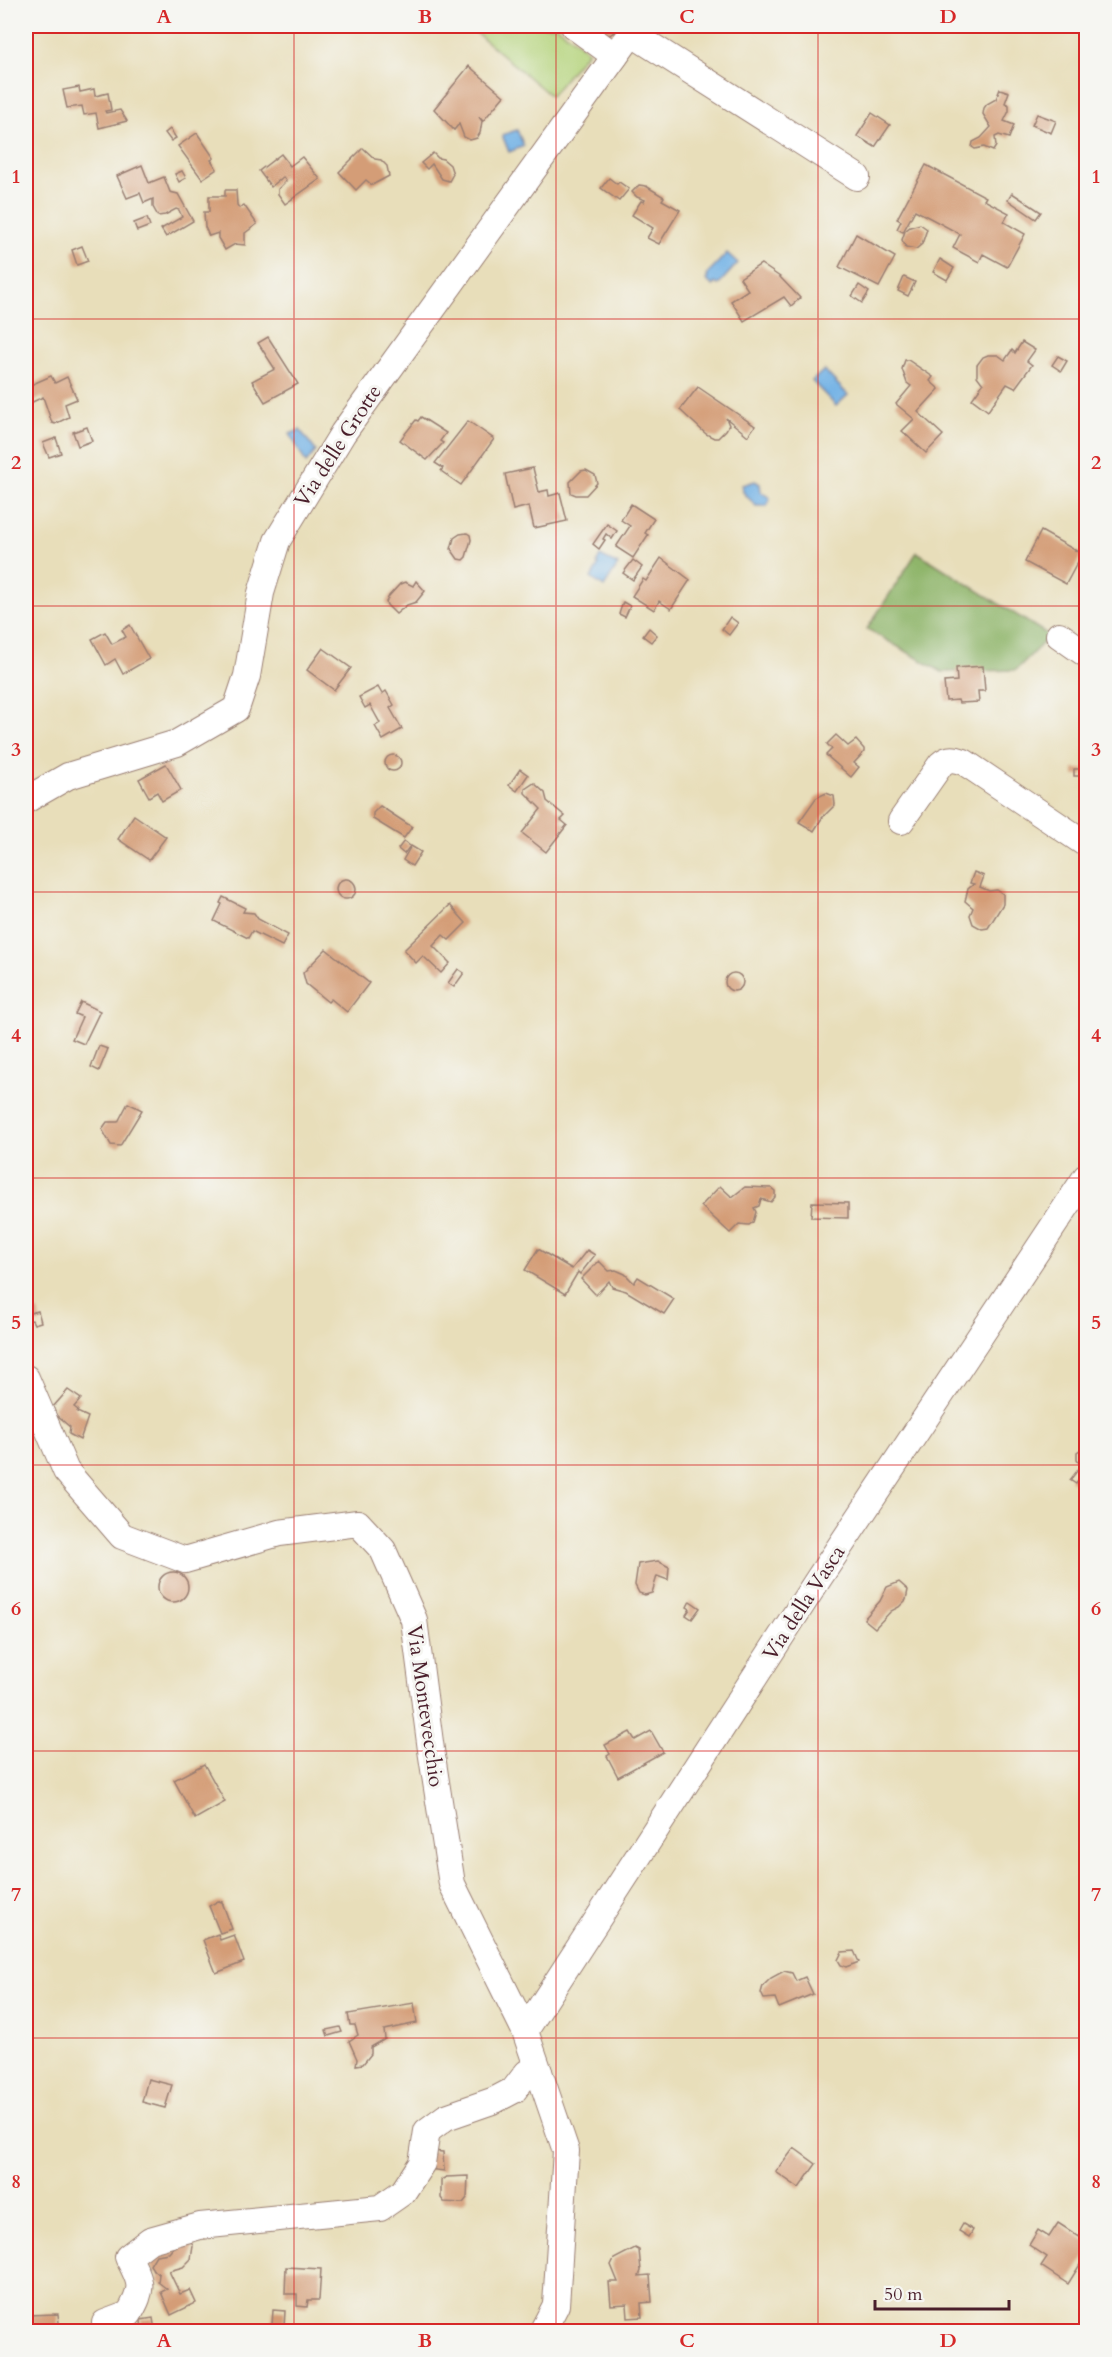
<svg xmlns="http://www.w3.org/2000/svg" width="1112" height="2357" font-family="Cardo,serif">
<rect width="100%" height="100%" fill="#f6f6f2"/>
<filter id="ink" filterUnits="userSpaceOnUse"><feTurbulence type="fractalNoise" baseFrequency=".0167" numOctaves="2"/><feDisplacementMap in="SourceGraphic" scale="12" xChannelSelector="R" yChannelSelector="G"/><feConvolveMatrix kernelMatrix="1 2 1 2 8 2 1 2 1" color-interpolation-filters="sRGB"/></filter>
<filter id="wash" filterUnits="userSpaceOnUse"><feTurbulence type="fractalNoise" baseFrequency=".008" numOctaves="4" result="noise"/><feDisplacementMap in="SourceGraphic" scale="24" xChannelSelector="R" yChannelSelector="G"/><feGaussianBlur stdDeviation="1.35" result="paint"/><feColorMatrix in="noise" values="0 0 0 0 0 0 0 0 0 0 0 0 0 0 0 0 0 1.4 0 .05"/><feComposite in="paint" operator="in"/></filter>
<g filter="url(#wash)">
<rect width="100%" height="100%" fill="#e8deba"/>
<polygon fill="#b4d37a" stroke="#7f7952" stroke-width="1.5" points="468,26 557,26 588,51 551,96"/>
<polygon fill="#8fb56a" stroke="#6c6a4a" stroke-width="1.5" points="917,552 1050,636 1016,670 942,672 867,629"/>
<g fill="#71b1e5" stroke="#5e6888" stroke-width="1.5">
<polygon points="517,130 524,146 509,152 502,135"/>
<polygon points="727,253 738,263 718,285 715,283 713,286 706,280 708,277 706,275"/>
<polygon points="824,370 848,395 836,406 812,381"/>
<polygon points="300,430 316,451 306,463 290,434"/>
<polygon points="755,481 760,484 761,492 770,498 767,506 756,506 743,492 742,485"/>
<polygon points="600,556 618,565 604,587 591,578 598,566 597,562"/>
</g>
<g id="blocks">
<g fill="#d49d77">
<polygon points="590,26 621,26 610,35 603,34"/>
<polygon points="469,66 504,96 483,121 479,117 482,121 480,133 477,138 470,140 464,137 459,124 454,130 434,109"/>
<polygon points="79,87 80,92 94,89 95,96 108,93 111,110 105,111 106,113 120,110 127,121 99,128 96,113 84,115 82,106 67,108 63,90"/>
<polygon points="1000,89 1009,92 1005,103 1009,105 1009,111 1004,121 1014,125 1009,138 999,135 995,137 996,146 993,151 984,147 975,149 972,147 973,142 981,138 991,127 983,114 984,108 987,104 996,99"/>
<polygon points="872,113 890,125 875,147 857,136"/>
<polygon points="1037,114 1056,121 1051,133 1032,125"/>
<polygon points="170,129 176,138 171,141 165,133"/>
<polygon points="197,133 214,158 211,160 217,169 202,179 178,146"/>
<polygon points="363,148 375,159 381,160 387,166 389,176 372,185 366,180 356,190 339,172"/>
<polygon points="433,153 438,158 443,159 450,165 453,174 449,181 442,179 432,164 427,169 421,163"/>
<polygon points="281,154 290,166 302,157 320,179 285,204 278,194 278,189 286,181 283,177 271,187 259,171"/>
<polygon points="142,165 149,183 164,177 170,192 178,194 193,221 166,237 161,229 182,217 179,210 176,209 165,215 158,216 153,207 153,199 144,203 140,193 127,198 117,176"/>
<polygon points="926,165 986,197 984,200 1009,213 1004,222 1025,234 1007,267 983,254 979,262 953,248 960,234 915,210 903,232 897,229 901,221 897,219"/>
<polygon points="182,171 186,178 179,182 175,174"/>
<polygon points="609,178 617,184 619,182 629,189 619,201 601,188"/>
<polygon points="639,185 646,186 664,197 662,200 680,210 659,244 647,238 653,228 632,215 641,201 644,202 645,200 637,197 632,192"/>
<polygon points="225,190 236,190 237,205 239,208 244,205 257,224 245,233 245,245 235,244 225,250 218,238 218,233 209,236 205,227 204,212 209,212 209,196 225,196"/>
<polygon points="1012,193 1041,212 1036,219 1008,200"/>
<polygon points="147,218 150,226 137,231 134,223"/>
<polygon points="920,224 927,229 922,244 916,249 906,247 902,240 905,231 910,227"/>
<polygon points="856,234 895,257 879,287 839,267"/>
<polygon points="82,246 88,261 77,265 72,250"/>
<polygon points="940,259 954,268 947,280 933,272"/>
<polygon points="761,264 780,277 800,298 791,306 784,297 744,321 731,301 748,290 740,278"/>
<polygon points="904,277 915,282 908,296 898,291"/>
<polygon points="859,285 869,292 862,303 852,296"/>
<polygon points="268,337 298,384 265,402 252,381 275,369 258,343"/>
<polygon points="1022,342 1035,350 1027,361 1032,365 1015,388 1007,384 988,411 972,399 983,384 977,376 977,365 983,357 988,355 998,355 1005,360 1012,350 1015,353"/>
<polygon points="1058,356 1067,361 1061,371 1052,365"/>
<polygon points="905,360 908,360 933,377 930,381 939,389 918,412 943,435 926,453 902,431 914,419 896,404 911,386 907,383 902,369"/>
<polygon points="51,376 55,383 67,377 77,399 65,404 69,417 55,424 52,423 43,397 26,405 26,387"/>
<polygon points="698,387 755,426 748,436 726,418 729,425 726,430 718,438 714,438 706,434 680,410"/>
<polygon points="421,417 446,433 440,441 443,443 427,460 400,440 416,420 418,421"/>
<polygon points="468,421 494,439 461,485 441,471 443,468 435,463"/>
<polygon points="87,427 92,441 78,446 73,432"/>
<polygon points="56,438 61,453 49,457 43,443"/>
<polygon points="533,468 539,492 548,490 549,496 560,493 567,521 534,528 529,506 513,510 505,474"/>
<polygon points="586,470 595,475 597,483 586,495 576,495 571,493 570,482 581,471"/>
<polygon points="631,504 654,519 645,533 648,535 633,558 616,547 630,526 621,520"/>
<polygon points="607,524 617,531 612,539 606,534 603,539 605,540 599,549 593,544"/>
<polygon points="1041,531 1082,554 1066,584 1025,562"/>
<polygon points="467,533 470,535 471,540 466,557 463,560 458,559 451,549 454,538 460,534"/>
<polygon points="661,558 690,580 671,609 659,601 654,610 632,596 643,579 646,581"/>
<polygon points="633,560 642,567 633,580 623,573"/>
<polygon points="416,581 425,591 416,602 407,605 396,614 387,605 386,602 389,596 400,584 405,582 413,586"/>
<polygon points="623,602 630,606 625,617 619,614"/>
<polygon points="730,617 738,623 729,635 722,629"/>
<polygon points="130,625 149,659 123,674 115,659 106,665 92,639 105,632 112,644 126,637 122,630"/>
<polygon points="649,628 657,635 651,642 643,636"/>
<polygon points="323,648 351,668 334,690 307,670"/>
<polygon points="983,666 985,691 978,691 979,702 959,703 958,700 946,701 944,682 957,681 956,668"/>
<polygon points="378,687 382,694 386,691 394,705 390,708 402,729 383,740 375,726 380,723 370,705 365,708 359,697"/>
<polygon points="836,735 848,746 856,740 864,749 864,752 854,763 859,767 851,777 826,755 832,749 827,744"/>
<circle cx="393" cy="763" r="8"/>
<polygon points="166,764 181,790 162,801 157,792 149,797 139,779"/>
<polygon points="520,769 528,775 517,791 509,785"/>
<rect x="1074" y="769" width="10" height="7"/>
<polygon points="534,783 545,793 547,801 565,816 561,820 567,825 546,852 522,833 541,809 525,793 525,789"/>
<polygon points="826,793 834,796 835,805 822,818 814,831 799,822 816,798"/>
<polygon points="380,806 412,827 404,838 373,819 373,813"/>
<polygon points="134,815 166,837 149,860 118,839"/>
<polygon points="404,841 410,846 404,854 398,849"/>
<polygon points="411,846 421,852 412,866 403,860"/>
<polygon points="974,872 984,876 980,887 989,891 997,890 1003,894 1003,904 988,928 982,929 973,924 970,915 973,908 965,901 968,889 974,884 970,883"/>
<circle cx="346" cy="889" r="10"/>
<polygon points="223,897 245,908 243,912 254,913 258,919 288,935 282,946 252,931 248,938 214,921 222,904 220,903"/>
<polygon points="450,905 466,923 449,940 443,935 433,946 450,963 441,973 423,956 416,963 404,950"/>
<polygon points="326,949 369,983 347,1012 331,999 328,1002 306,984 303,973"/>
<polygon points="458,969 464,973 454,987 448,983"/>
<circle cx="734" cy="982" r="9"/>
<polygon points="81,1002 100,1011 84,1044 72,1039 82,1017 75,1014"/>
<polygon points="99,1046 108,1049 99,1071 91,1067"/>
<polygon points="128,1103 142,1110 120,1146 111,1145 102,1129 107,1122 118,1122"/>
<polygon points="720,1186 732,1197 745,1187 771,1188 775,1191 775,1197 771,1202 761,1199 759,1206 754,1208 756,1212 753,1222 749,1225 739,1224 730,1233 701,1206"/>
<polygon points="812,1202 848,1203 848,1218 811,1217"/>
<polygon points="538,1249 572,1269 587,1250 595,1255 580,1274 578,1272 565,1294 525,1270"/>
<polygon points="599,1261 609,1271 616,1270 625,1274 634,1283 638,1277 674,1299 664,1314 626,1291 612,1287 609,1281 596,1295 581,1279"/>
<polygon points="38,1311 41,1322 34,1324 32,1320 26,1321 26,1314"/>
<polygon points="68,1390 81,1399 74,1407 78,1410 77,1412 88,1417 80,1440 69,1434 70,1427 56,1415 53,1407"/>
<polygon points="1086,1446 1086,1488 1078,1481 1076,1484 1070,1480 1081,1466 1077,1460 1077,1452"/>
<polygon points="658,1561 669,1567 668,1580 657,1576 652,1593 645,1595 639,1593 635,1585 638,1564"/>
<circle cx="173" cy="1587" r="15"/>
<polygon points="899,1582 908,1590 906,1600 899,1607 891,1611 875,1628 864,1619 880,1601 887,1587"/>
<polygon points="690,1601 700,1608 692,1619 686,1615 690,1609 687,1607"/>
<polygon points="651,1731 663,1752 618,1777 607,1756 610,1754 605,1745 630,1732 635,1740"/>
<polygon points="204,1764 225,1802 195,1819 174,1780"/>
<polygon points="218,1901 222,1902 232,1929 220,1933 209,1906"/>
<polygon points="218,1934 220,1940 234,1935 244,1962 216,1973 203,1940"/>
<polygon points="854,1951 859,1962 846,1967 841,1965 838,1960 842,1952"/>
<polygon points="784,1971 792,1973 796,1981 805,1977 813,1994 779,2008 775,1998 764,1999 761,1993 763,1986 771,1978"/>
<polygon points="414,2003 417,2023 384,2030 385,2039 371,2047 371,2054 363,2064 356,2065 357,2059 349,2041 358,2035 355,2025 350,2025 348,2014"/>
<polygon points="340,2027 342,2032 328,2036 326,2030"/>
<polygon points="148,2079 172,2085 165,2108 142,2102"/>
<polygon points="794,2148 816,2164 799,2188 776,2172"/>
<polygon points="430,2151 443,2152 444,2171 428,2169"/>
<polygon points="468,2176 467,2198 463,2203 444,2202 441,2198 441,2180 446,2177"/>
<polygon points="1058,2223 1086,2241 1086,2255 1068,2284 1041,2266 1047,2257 1029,2245 1038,2230 1049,2237"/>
<polygon points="963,2224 973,2230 969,2237 959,2231"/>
<polygon points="185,2240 191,2242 193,2246 191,2259 183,2267 169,2271 180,2294 190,2290 196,2303 171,2315 161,2292 167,2289 158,2282 159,2274 154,2271 150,2265 156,2255 169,2253 176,2244"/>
<polygon points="635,2248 639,2250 641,2271 639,2276 650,2275 652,2302 641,2303 642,2317 628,2318 627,2304 611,2305 609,2282 618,2282 611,2265 614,2259"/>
<polygon points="286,2267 321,2269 319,2300 308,2300 307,2307 297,2306 297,2294 285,2294"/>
<polygon points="273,2310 285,2311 284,2327 272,2326"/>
<polygon points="58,2314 60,2331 26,2331 26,2315"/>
<polygon points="153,2318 155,2331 142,2331 141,2320"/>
</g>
</g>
</g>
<g filter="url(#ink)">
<use href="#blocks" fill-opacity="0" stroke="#997e72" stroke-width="1.5"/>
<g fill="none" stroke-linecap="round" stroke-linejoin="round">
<g stroke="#997e72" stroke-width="28">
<g id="minor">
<polyline points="574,26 615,56"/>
<polyline points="631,33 857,177"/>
<polyline points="1059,635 1086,654"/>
<polyline points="26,800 68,776 177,743 236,709 247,676 261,593 277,541 343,433 637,26"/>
<path d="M 901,821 L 941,764 C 949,757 955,759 964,762 L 1086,844"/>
<polyline points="26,1378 66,1471 122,1536 185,1560 279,1533 358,1523 383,1550 414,1620 431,1750 452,1884 525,2031 566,2151 556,2305 542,2332"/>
<polyline points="525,2031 819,1578 1086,1177"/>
<path d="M 105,2323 L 129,2314 C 144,2288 142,2283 128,2257 L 150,2240 L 200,2226 L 380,2208 L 403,2192 L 422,2163 L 427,2131 L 446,2117 L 495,2100 L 514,2090 L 527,2073 L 539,2072"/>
</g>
</g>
<use href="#minor" stroke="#fff" stroke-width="26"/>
</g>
</g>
<path fill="none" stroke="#d62828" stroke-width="1.5" stroke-opacity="0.55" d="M 294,26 L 294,2332M 556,26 L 556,2332M 818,26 L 818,2332M 26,319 L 1086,319M 26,606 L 1086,606M 26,892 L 1086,892M 26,1178 L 1086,1178M 26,1465 L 1086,1465M 26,1751 L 1086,1751M 26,2038 L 1086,2038"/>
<g text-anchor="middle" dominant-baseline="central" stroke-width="6" stroke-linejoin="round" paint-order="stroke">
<g font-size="21" fill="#4a1f2b" stroke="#f6f6f2">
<text transform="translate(338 446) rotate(-57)">Via delle Grotte</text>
<text transform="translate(804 1603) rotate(-57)">Via della Vasca</text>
<text transform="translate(425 1706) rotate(82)">Via Montevecchio</text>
</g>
</g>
<rect width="1112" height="2357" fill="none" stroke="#f6f6f2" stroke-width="66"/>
<path d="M875 2300v9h134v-9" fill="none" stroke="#4a1f2b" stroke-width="3"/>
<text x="884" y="2300" font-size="18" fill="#4a1f2b" stroke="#f6f6f2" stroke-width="4.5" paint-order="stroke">50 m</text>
<rect x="33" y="33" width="1046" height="2291" fill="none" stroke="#d62828" stroke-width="2"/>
<g font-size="20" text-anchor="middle" font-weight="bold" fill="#d62828">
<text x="164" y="23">A</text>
<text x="425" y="23">B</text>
<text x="687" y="23">C</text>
<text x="948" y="23">D</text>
<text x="16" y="183">1</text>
<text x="1096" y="183">1</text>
<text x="16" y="469">2</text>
<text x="1096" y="469">2</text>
<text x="16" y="756">3</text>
<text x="1096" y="756">3</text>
<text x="16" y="1042">4</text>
<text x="1096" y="1042">4</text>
<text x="16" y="1329">5</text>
<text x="1096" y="1329">5</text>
<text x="16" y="1615">6</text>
<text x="1096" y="1615">6</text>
<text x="16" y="1901">7</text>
<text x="1096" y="1901">7</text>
<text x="16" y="2188">8</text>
<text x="1096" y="2188">8</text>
<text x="164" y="2347">A</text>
<text x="425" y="2347">B</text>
<text x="687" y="2347">C</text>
<text x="948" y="2347">D</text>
</g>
</svg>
